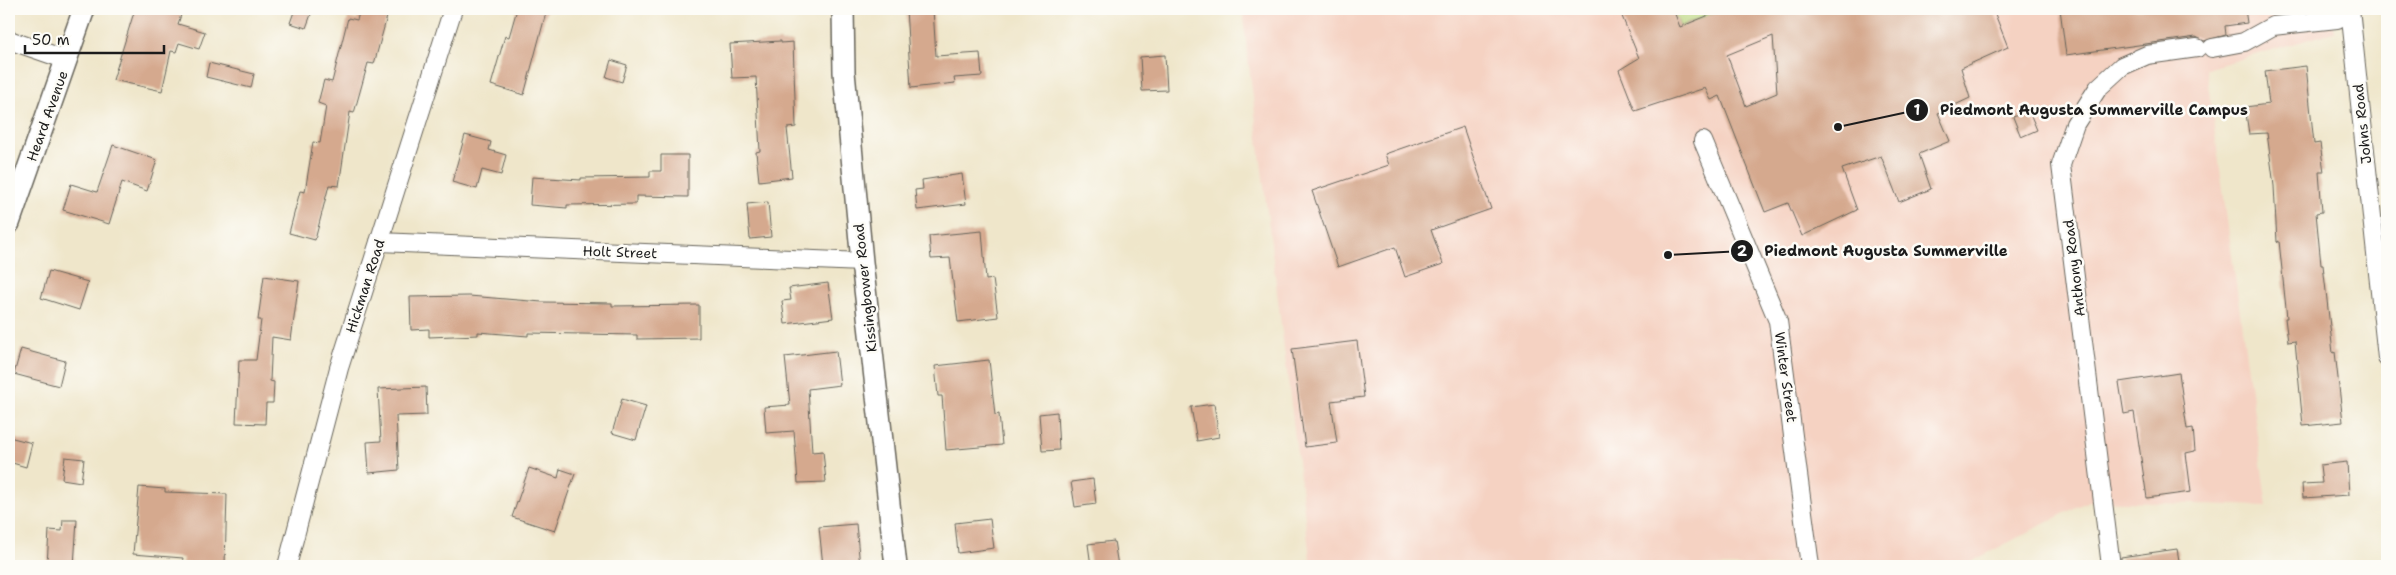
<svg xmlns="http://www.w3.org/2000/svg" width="2396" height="575" font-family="'Shantell Sans',sans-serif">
<rect width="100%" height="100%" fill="#fdfcf7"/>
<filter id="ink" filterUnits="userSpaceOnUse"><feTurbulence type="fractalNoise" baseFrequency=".02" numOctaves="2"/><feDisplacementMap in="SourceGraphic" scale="10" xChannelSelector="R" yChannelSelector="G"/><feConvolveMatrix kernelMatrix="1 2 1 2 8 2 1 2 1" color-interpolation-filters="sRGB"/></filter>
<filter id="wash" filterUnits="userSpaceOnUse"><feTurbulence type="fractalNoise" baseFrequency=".0096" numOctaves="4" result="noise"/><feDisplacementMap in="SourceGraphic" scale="20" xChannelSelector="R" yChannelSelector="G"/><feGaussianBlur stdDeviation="1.12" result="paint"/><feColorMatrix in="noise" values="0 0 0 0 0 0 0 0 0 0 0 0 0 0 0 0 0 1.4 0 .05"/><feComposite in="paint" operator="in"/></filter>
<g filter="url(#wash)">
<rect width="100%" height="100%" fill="#efe6ca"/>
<polygon fill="#f5d2c2" points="1242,9 2330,9 2334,32 2206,69 2267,506 2088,501 1963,566 1311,566"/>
<polygon fill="#b9d57b" stroke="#6a784c" points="1673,9 1724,9 1680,27"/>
<g id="blocks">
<g fill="#d5a98e" fill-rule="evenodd">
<polygon points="135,9 183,9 178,24 205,32 199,49 179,43 176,52 171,51 162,91 113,80"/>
<polygon points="295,9 313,9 306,28 290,23"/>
<polygon points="360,9 388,13 374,64 368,63 354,113 350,112 339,186 329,185 315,240 289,233 300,191 305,192 313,142 320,143 326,106 318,103 324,80 332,82 348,18 357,20"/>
<polygon points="517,9 547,9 524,95 491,85 505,36 509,37"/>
<polygon points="906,9 933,9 936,56 980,53 982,76 954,78 955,83 911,88"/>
<path d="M 1619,9 L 1673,9 L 1680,27 L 1724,9 L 1993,9 L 2008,47 L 1961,68 L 1970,98 L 1938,113 L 1950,141 L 1919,154 L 1931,189 L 1899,202 L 1881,156 L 1842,169 L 1857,210 L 1802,236 L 1788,203 L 1765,212 L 1720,96 L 1711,100 L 1705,88 L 1635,111 L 1619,70 L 1639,58 ZM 1773,36 L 1777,93 L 1746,106 L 1727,55 Z"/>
<polygon points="2060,9 2245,9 2247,23 2225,26 2226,35 2204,41 2196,37 2066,55"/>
<polygon points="781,41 781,43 793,42 796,127 787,128 792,177 759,181 756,152 760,151 756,77 732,78 730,44"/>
<polygon points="1165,55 1167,90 1142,91 1140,57"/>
<polygon points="611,60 627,65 622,82 606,77"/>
<polygon points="209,63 254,74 251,88 206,77"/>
<polygon points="2306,66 2314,144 2320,143 2324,172 2319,172 2322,212 2316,213 2321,265 2323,265 2333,353 2335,352 2343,422 2303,426 2295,341 2288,342 2285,318 2287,318 2279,241 2277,242 2274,186 2267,133 2249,134 2245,107 2269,104 2265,71"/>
<polygon points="2029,111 2037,130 2021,137 2013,117"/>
<polygon points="1463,127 1491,209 1431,230 1443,264 1405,277 1395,247 1338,267 1312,191 1389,165 1385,154"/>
<polygon points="465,135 491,142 489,150 506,155 501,175 482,170 477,189 452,182"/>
<polygon points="113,145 157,160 147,191 122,182 109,224 63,210 71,184 97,192"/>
<polygon points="661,155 688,155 688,197 636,196 636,204 567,205 567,208 530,205 532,177 581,180 581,178 650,177 650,171 661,171"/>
<polygon points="962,174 966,204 917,210 915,190 923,189 922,180"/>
<polygon points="768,202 771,237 750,239 747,204"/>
<polygon points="982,231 986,280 993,279 998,317 958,322 950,258 931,259 929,236"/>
<polygon points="49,271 88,282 79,310 41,298"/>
<polygon points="264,276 299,281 291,340 272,337 270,381 274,382 273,403 266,403 265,424 236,423 239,360 256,360 261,320 258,320"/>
<polygon points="828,283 833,318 785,324 782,301 791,300 789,288"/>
<polygon points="469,296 542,302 612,303 612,306 699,305 699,338 637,339 637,335 528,333 528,336 478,332 478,335 429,337 429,329 411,330 410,297"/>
<polygon points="1357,341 1364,397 1331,401 1337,443 1305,447 1292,349"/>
<polygon points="21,349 65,361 59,386 14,374"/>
<polygon points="836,351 840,385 808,389 812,452 823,451 826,482 798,483 794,431 766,433 764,407 790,405 785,357"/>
<polygon points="989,360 995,415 999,414 1002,445 946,450 942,396 938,396 935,366"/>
<polygon points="2179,373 2187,429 2193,428 2195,451 2186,453 2191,492 2147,498 2134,412 2124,414 2119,382"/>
<polygon points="426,387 427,415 396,416 399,470 369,473 367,442 381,441 378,389"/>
<polygon points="622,399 646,406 636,440 612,433"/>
<polygon points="1214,404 1219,437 1197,441 1191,407"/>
<polygon points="1057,412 1059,450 1042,451 1039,414"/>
<polygon points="9,437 32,443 26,467 9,462"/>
<polygon points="65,457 84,459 81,482 62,479"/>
<polygon points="2347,462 2349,495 2303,498 2302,484 2322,483 2320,465"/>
<polygon points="529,468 558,478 560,469 575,474 555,531 512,517"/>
<polygon points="1093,479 1096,504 1075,507 1071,482"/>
<polygon points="139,487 165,489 165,492 227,494 225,565 182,563 183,558 133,554"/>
<polygon points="990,519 994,548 958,553 955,523"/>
<polygon points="63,520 77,520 74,566 47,566 49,530 62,531"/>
<polygon points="856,524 860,566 823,566 819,527"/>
<polygon points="1114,541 1118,566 1091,566 1088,544"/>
<polygon points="2177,549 2180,566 2121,566 2121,557"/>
</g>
</g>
</g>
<g filter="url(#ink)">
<use href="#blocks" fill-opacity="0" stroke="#666359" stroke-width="1"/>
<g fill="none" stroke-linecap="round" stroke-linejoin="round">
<g stroke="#666359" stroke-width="20">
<g id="minor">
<polyline points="2350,9 2387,358"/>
<polyline points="9,40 67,60"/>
<polyline points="2212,48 2244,42 2273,26 2337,19 2348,9"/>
<polyline points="1703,141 1778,321 1810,566"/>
<polyline points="379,242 862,262"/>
<polyline points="287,566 339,368 453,9"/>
<polyline points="2111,566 2061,165 2075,124 2098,88 2122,66 2147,55 2197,48"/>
</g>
</g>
<g stroke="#666359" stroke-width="24">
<g id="tertiary">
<polyline points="843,9 844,72 862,262 896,566"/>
<polyline points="9,223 84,9"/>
</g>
</g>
<use href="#minor" stroke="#fff" stroke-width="18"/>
<use href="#tertiary" stroke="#fff" stroke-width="21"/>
</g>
</g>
<g text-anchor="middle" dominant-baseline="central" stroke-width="5" stroke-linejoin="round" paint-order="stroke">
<g font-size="14" fill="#1c1c1c" stroke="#fdfcf7">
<text transform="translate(47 116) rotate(-70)">Heard Avenue</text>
<text transform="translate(2362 124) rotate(-96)">Johns Road</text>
<text transform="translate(620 252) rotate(2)">Holt Street</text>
<text transform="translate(2074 268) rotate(-97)">Anthony Road</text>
<text transform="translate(365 286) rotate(-72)">Hickman Road</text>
<text transform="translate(865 288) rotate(-96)">Kissingbower Road</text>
<text transform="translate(1786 377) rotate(82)">Winter Street</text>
</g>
</g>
<path fill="none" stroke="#1c1c1c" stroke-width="2" d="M1838 127L1917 110M1668 255L1742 251"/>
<g fill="#1c1c1c" stroke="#fdfcf7" stroke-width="2">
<circle cx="1838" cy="127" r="5"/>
<circle cx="1668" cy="255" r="5"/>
<circle cx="1917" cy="110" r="12"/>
<circle cx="1742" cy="251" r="12"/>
</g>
<g font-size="15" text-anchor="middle" font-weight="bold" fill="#fff">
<text x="1917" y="115">1</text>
<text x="1742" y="256">2</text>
</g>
<g font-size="15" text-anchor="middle" font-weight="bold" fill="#1c1c1c" stroke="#fdfcf7" stroke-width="5" stroke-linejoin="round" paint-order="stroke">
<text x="2094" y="115">Piedmont Augusta Summerville Campus</text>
<text x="1886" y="256">Piedmont Augusta Summerville</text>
</g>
<rect width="2396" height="575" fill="none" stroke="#fdfcf7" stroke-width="30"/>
<path d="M25 45v8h139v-8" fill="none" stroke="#1c1c1c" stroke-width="2.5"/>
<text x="32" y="45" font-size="15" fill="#1c1c1c" stroke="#fdfcf7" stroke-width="4" paint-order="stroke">50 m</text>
</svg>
